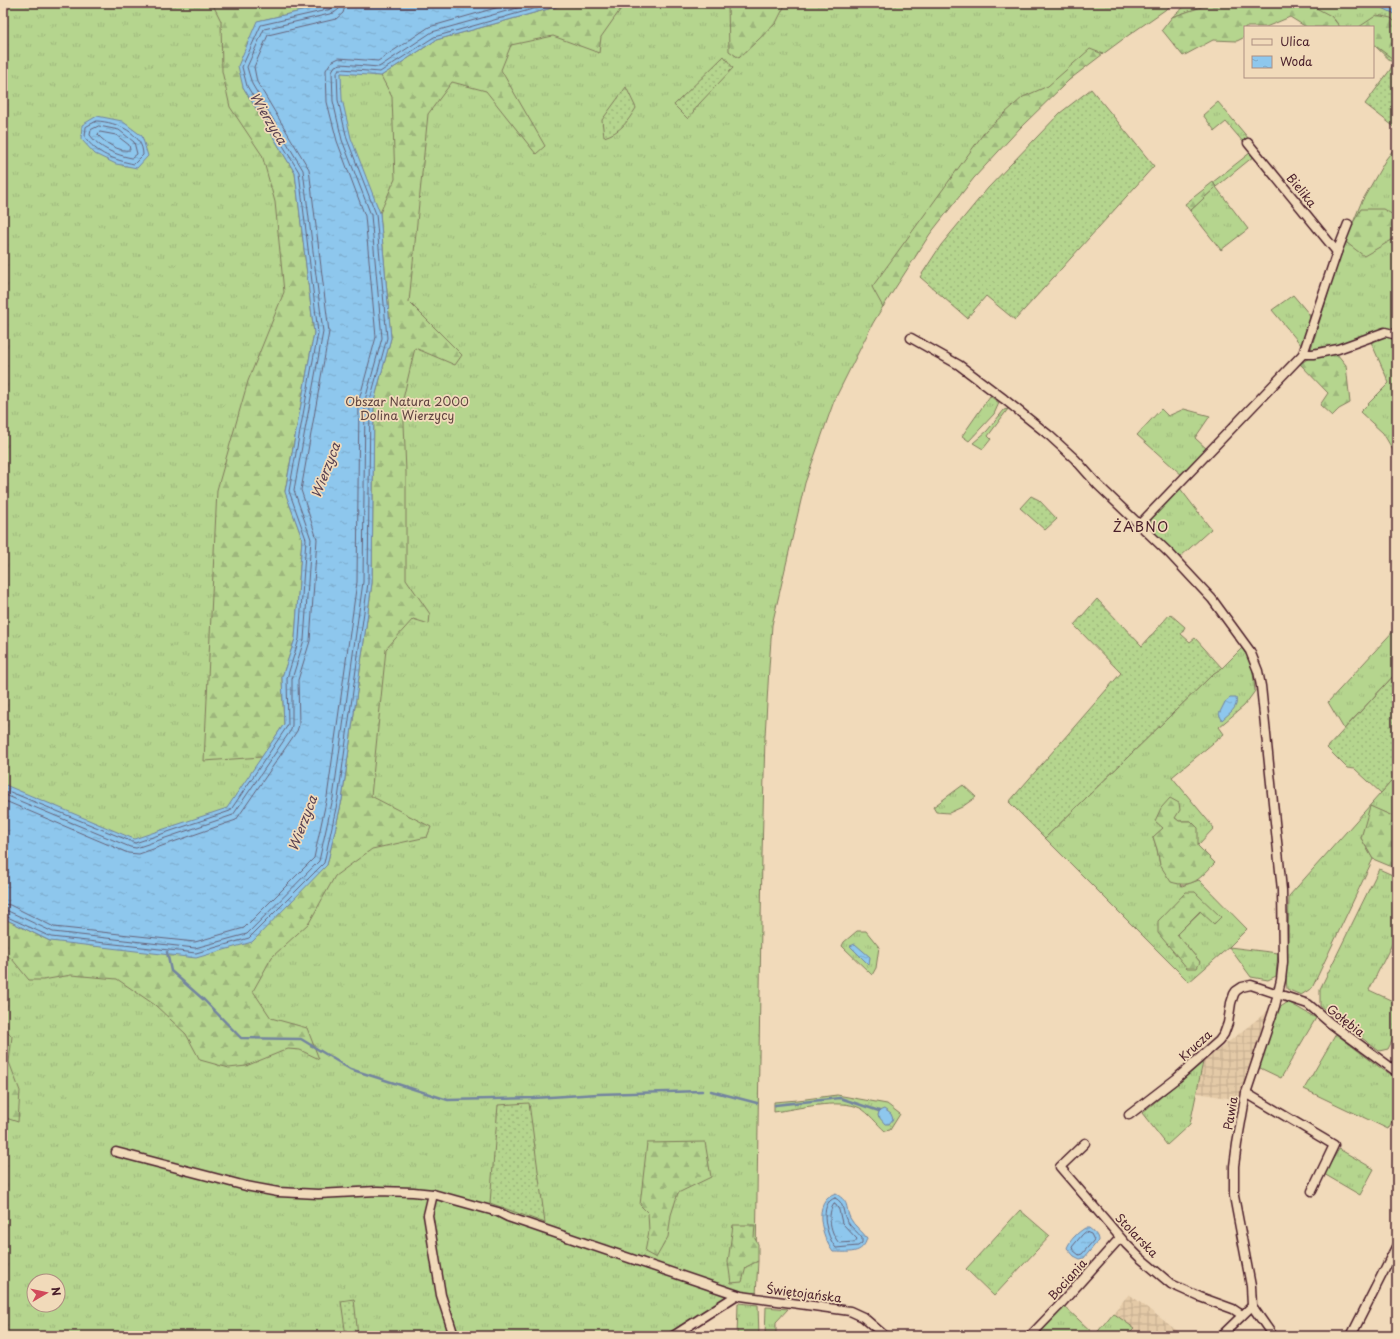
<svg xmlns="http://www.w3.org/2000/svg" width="1400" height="1339" font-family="'Playpen Sans',sans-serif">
<defs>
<pattern id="industrial-grid" width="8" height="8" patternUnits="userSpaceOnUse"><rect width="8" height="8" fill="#e4caa7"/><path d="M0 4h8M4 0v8" fill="none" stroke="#c5ad90"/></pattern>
<pattern id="grass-tufts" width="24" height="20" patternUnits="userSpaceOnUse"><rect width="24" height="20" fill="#b5d58e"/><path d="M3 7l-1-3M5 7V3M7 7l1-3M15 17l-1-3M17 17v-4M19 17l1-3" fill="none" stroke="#9db67b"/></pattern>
<pattern id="forest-firs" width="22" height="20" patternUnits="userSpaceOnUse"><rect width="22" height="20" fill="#b5d58e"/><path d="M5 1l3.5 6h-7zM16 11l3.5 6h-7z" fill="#9db67b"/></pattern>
<pattern id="garden-dots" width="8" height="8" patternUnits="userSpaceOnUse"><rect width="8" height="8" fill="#b5d58e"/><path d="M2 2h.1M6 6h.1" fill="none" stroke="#9db67b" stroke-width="1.8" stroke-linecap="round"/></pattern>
<pattern id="water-ripples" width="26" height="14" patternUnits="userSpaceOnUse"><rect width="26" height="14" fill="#8ec7ed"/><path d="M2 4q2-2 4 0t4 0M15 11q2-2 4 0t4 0" fill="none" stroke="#7caacb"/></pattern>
</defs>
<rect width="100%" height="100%" fill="#f1daba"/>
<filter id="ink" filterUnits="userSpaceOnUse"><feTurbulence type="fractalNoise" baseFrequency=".025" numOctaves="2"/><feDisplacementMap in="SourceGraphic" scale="8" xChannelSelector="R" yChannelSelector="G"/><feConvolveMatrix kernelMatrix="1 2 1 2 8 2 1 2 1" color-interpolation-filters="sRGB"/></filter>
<g filter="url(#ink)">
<g fill="url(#industrial-grid)">
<polygon points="1269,1010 1239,1100 1197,1093 1203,1062"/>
<polygon points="1129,1294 1184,1336 1126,1336 1133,1328 1113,1313"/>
</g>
<g fill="url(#grass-tufts)" stroke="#807a5c" fill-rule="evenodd">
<path d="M 3,3 L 1175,3 L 1126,37 L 1103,54 L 1101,53 L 1083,67 L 1019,127 L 968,183 L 921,244 L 873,323 L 834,401 L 805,483 L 772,625 L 769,668 L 765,736 L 762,855 L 756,1262 L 758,1261 L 756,1295 L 741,1292 L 724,1298 L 667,1336 L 3,1336 ZM 34,1281 L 58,1281 L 58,1305 L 34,1305 Z"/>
<polygon points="1189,3 1213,3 1172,17"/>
<polygon points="1306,3 1397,3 1397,67 1373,44 1373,27 1340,27 1334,19"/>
<polygon points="1218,102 1249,139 1244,143 1226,122 1215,131 1203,115"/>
<polygon points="1397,145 1397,335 1388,337 1397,340 1397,452 1393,450 1383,433 1360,412 1389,383 1371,342 1382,338 1336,345 1310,352 1340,255 1361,203 1386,159"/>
<polygon points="1251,152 1254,156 1216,187 1248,229 1221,250 1190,211 1216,187 1213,182"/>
<polygon points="1293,295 1309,314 1310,318 1302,346 1272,310"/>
<polygon points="990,396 999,403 994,414 969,441 962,436"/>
<polygon points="1008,409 988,436 991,439 983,449 973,443 987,431 1004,410"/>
<polygon points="1161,409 1168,416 1184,409 1210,416 1195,438 1207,449 1183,476 1137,435"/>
<polygon points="1179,487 1211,529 1180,557 1151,530 1151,516"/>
<polygon points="1397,627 1397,672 1344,729 1328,702"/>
<path d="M 1242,648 L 1252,663 L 1255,691 L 1244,706 L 1219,727 L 1224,734 L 1172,777 L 1214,828 L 1198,845 L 1191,821 L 1179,821 L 1175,818 L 1153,837 L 1157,849 L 1160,865 L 1182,886 L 1199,880 L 1247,929 L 1229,947 L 1278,953 L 1276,976 L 1268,980 L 1251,977 L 1229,947 L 1189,982 L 1045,838 L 1214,673 L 1222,668 ZM 1195,892 L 1201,911 L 1177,934 L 1200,962 L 1158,921 Z"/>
<polygon points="1397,775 1397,818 1371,807 1361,838 1373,859 1312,988 1301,995 1287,989 1286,978 1288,939 1289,896"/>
<polygon points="963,785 976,797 962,807 949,813 936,812 933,807"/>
<polygon points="1379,869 1397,877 1397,934 1369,990 1397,1003 1397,1031 1388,1049 1379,1051 1320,1006 1320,989"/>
<polygon points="857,931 866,931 879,947 876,968 872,975 842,946 844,942"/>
<polygon points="1288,1002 1316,1018 1281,1078 1258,1067 1279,1008"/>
<polygon points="1336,1034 1386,1072 1397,1078 1397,1112 1388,1129 1304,1089"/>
<polygon points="1203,1062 1190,1124 1167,1145 1142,1113"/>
<path d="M 837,1095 L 887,1104 L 900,1114 L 890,1130 L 885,1131 C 878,1125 868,1112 860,1108 C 839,1098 797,1109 774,1112 L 774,1102 L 798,1100 Z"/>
<polygon points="1339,1149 1374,1169 1360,1195 1324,1174"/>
<polygon points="1020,1210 1050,1236 994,1296 966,1269"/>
<polygon points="738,1303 758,1305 759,1336 737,1336"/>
<polygon points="1063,1305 1095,1335 1113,1313 1134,1328 1126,1336 1034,1336"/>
<polygon points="766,1307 788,1309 776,1322 776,1336 765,1336"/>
</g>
<g fill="url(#forest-firs)" stroke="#807a5c">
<polygon points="212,3 353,3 333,4 258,21 243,87 295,173 314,333 285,491 302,538 295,639 282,677 284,724 262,757 204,761 217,490 248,381 284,292 275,202 262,155 230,107 222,71 221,21"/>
<polygon points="564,3 625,3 601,37 599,53 553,36 511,45 501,70 545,146 536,154 486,91 452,82 428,114 409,302 462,355 455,365 415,348 403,399 406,472 406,579 430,614 429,624 413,619 386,649 371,796 431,827 427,837 372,849 335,876 309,923 272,957 253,991 271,1018 307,1028 319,1059 300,1050 288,1049 246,1066 229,1068 200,1060 186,1034 155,1005 117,979 71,975 43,980 29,980 12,959 3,953 3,918 50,941 327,865 342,800 372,583 374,401 391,338 380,213 395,179 392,97 381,76 436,40 559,6"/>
<polygon points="728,3 786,3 776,23 739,58 729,51"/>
<polygon points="1213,3 1307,3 1331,16 1340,27 1306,27 1290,17 1266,27 1245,27 1245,37 1237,41 1213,40 1183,56 1162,30 1172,17"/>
<polygon points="1377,15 1391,18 1397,24 1397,62 1373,44 1373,27 1359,27"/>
<polygon points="1090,49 1103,54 1069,80 1021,127 974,178 930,234 883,307 872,287 986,130 1023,97 1048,86"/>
<polygon points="1213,182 1216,187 1190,211 1185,204"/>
<polygon points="1361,209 1383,209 1397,217 1397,237 1364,256 1343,240"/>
<polygon points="1337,354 1346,365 1350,403 1339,409 1332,416 1320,405 1328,393 1300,364 1309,358"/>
<path d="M 1170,798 L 1179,803 L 1180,810 L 1175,818 L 1179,821 L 1191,821 L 1198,828 L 1198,846 L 1215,863 C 1200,878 1193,889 1171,882 L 1160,865 L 1157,849 L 1153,837 L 1163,828 L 1155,821 L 1161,808 Z"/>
<polygon points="1370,806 1397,818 1397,869 1373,859 1361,838"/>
<polygon points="1186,892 1195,892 1221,917 1214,924 1200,911 1177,934 1200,962 1197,968 1187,968 1158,933 1158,921"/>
<polygon points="3,1027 12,1036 9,1062 20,1091 18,1122 3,1117"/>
<polygon points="705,1142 711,1177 678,1193 671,1215 668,1237 656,1258 645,1252 649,1231 648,1213 640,1205 647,1143"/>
<polygon points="733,1225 755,1225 754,1237 758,1244 758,1261 746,1267 742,1282 731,1283 728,1262"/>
</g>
<g fill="url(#garden-dots)" stroke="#807a5c">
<polygon points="724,56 733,68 699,104 688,119 674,105"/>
<polygon points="1395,59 1397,62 1397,129 1365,104 1390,70"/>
<path d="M 626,87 L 636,108 C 627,122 621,132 604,137 L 602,120 Z"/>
<polygon points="1091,89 1154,166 1015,320 986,296 967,318 920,277 941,245 988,188 1060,113"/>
<polygon points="1031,496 1039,500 1057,519 1045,530 1020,508"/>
<polygon points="1097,599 1142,646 1170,614 1185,627 1181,634 1190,642 1195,638 1222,668 1214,673 1045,838 1009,802 1121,673 1074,625"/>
<polygon points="1397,672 1397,775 1381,793 1355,769 1347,768 1327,748"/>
<polygon points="529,1103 545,1223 490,1203 498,1105"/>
<polygon points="354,1299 358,1336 346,1336 341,1301"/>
</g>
<g fill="url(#water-ripples)" stroke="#73849f">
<polygon points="353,3 426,3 442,5 445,3 564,3 559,6 436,40 381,76 341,73 342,99 351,138 380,213 391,338 374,401 372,583 342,800 327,865 252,942 196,958 50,941 3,918 3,784 134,839 227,808 284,724 282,677 295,639 302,538 285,492 314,333 295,173 243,87 238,66 257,21 333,4"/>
<polygon points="1372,3 1397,3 1397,15"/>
<polygon points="97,116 122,121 142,136 148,156 137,168 116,164 95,154 81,139 82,125"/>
<path d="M 1230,698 L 1236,698 C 1239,708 1228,714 1222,720 L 1219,714 L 1225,702 Z"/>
<polygon points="855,944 870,957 869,965 850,946"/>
<polygon points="884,1109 891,1114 893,1119 889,1124 885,1124 878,1116 879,1111"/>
<path d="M 836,1194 C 850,1202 845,1207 850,1218 C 854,1226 862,1231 867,1238 C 863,1255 848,1252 833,1252 C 822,1237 811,1201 836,1194 Z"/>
<path d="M 1085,1228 L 1089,1228 C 1094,1232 1098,1235 1098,1241 L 1084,1258 L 1080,1259 L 1074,1256 L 1067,1248 C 1070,1240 1077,1233 1085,1228 Z"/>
</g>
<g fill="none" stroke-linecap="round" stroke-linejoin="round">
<g stroke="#656279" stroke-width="1">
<path d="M 97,121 C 117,122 143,133 143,155 L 134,164 C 115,160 96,154 85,137 L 86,127 Z"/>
<path d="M 99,126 L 119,130 L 134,142 L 137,154 L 132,158 C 116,155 100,149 90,135 L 91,130 Z"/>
<path d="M 100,132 L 116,135 L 129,145 L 130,150 C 119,152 105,143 98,135 Z"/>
<polyline points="3,789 135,843 230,811 288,725 287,678 299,639 306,539 289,491 318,333 299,172 247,86 242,67 261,25 331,9 334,6 335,3"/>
<polyline points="3,794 130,847 136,848 233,815 291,730 292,725 292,679 304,640 311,539 294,490 323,332 303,170 252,84 247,67 264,29 334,13 339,9 340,3"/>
<polyline points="3,800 128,853 139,854 236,820 297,731 299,725 298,680 310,641 317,539 301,490 329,332 309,169 257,82 254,67 268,35 336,19 343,13 346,3"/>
<polyline points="3,904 10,905 54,927 195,942 244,928 314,858 327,797 357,582 359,400 376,337 365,216 337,141 327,102 326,70 331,62 339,58 378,61 429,27 513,3"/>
<polyline points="3,910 8,911 53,932 195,948 247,934 319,861 333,798 363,582 365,400 382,338 371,215 342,140 333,101 332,71 335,66 341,64 379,67 432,32 535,3"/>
<polyline points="3,915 51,937 196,953 249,938 324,863 338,799 368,583 370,400 387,338 376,214 347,139 338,100 337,72 339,69 342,69 380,72 434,37 554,3"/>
<path d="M 835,1198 C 845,1202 842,1213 847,1221 C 851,1228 858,1232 862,1238 L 862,1243 L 858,1246 L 836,1248 C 827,1238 817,1203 835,1198 Z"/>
<path d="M 834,1204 L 836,1205 L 839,1210 L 842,1223 L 857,1239 L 855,1242 L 839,1243 C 831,1234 826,1214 834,1204 Z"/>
<polygon points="1086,1232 1091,1234 1094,1240 1082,1254 1079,1255 1073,1250 1072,1247 1082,1235"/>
</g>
<g stroke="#73849f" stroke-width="2.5">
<polyline points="167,952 171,971 204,1000 241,1038 301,1039 350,1069 448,1100 534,1098 598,1094 702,1091"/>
<polyline points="711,1091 757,1103"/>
<polyline points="775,1105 840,1098 879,1111"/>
</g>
<g stroke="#4a1f2b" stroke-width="11">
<g id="minor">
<polyline points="1248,143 1337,252"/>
<polyline points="911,338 959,365 1004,399 1050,436 1075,459 1098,485 1169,553 1212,599 1250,651 1258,671 1261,686 1282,890 1283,962 1281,980 1275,1006 1246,1093 1237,1144 1234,1166 1234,1196 1251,1286 1252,1306 1273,1336"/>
<polyline points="1303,354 1313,354 1338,349 1385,332 1397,335"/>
<polyline points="1139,525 1303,354 1337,252 1348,224"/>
<polyline points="1246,1093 1334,1145 1312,1191"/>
<polyline points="1129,1115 1177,1078 1219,1041 1224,1034 1228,1023 1231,1003 1234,994 1236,991 1242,987 1251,985 1308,1004 1330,1023 1397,1072"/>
<polyline points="1085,1143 1060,1167 1126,1244 1139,1257 1171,1284 1200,1297 1233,1309 1242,1315"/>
<polyline points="116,1152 246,1186 278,1192 318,1194 377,1191 413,1192 433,1194 498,1212 508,1217 741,1296 850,1311 863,1317 885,1336"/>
<polyline points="433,1194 428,1215 441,1295 454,1336"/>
<polyline points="673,1336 737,1295"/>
<polyline points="1030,1336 1058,1307 1120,1238"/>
<polyline points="1221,1336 1252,1306"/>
<polyline points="1351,1336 1397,1245"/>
</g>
</g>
<use href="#minor" stroke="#f1daba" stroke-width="8"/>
</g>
</g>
<g text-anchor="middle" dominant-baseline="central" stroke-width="3.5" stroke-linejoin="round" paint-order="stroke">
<g font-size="12" fill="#4a1f2b" stroke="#f1daba">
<text transform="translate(1302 190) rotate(51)">Bielika</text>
<text transform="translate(1346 1020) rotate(38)">Gołębia</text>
<text transform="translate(1195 1045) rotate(-42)">Krucza</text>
<text transform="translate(1230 1113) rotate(-80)">Pawia</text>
<text transform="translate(1137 1235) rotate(46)">Stolarska</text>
<text transform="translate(1067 1279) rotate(-48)">Bociania</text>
<text transform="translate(804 1293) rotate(7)">Świętojańska</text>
</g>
<g font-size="12" fill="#5f433f" stroke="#f1daba">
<text x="407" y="401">Obszar Natura 2000<tspan x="407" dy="14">Dolina Wierzycy</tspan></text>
</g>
<g font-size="13" font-style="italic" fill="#584152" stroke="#f1daba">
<text transform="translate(269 118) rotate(59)">Wierzyca</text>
<text transform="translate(325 470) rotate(-69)">Wierzyca</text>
<text transform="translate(302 823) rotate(-69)">Wierzyca</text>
</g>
<g font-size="14" letter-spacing="1" fill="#4a1f2b" stroke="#f1daba">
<text x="1141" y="526">ŻABNO</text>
</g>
</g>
<rect width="1400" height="1339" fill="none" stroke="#f1daba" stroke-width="16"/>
<rect x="8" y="8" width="1384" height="1323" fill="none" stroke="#4a1f2b" stroke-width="1.5" filter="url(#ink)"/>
<rect x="1244" y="26" width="130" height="52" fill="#f1daba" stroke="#ae8f81"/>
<rect x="1252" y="39" width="20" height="6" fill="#f1daba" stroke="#ae8f81"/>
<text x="1280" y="46" font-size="12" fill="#4a1f2b">Ulica</text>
<rect x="1252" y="56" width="20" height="12" fill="url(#water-ripples)" stroke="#ae8f81"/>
<text x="1280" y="66" font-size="12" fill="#4a1f2b">Woda</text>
<g transform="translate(46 1293) rotate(81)"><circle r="19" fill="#f1daba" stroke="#ae8f81"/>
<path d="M0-3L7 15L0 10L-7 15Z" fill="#d1495b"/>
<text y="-6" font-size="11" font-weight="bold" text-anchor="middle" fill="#4a1f2b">N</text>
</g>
</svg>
